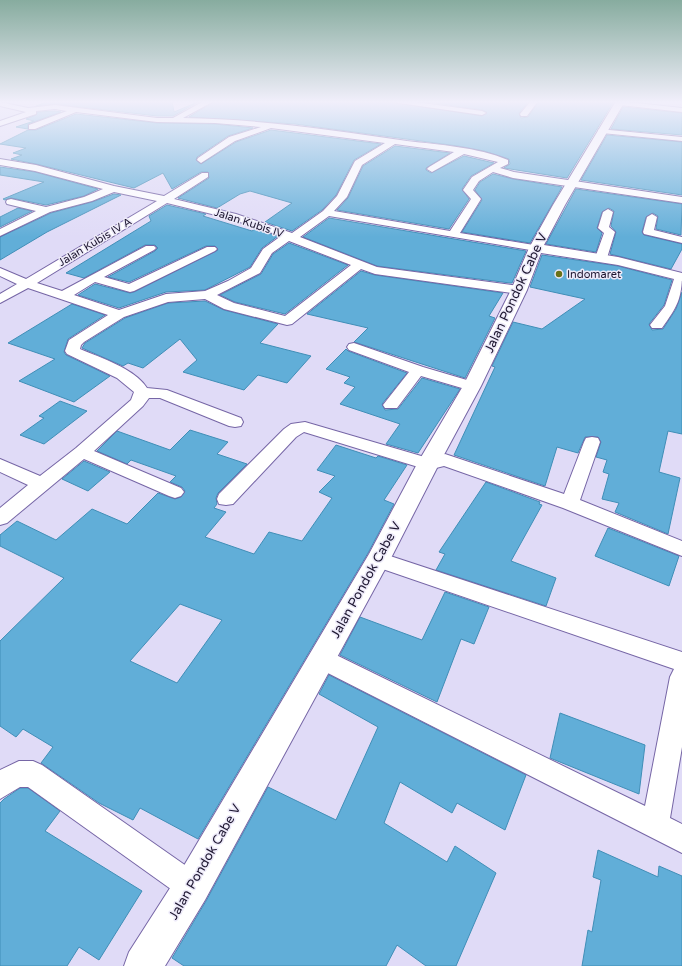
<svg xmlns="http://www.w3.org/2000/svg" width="682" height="966" font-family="'Varela Round',sans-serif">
<rect width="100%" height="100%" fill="#e0dbf7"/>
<g fill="#61aed8" stroke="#408eb7" fill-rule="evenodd">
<polygon points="49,101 172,101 174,112 200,101 173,116 157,116 55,104 36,106"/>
<polygon points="215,101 384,101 482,116 487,112 482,110 422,101 529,101 519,113 521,118 528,117 539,101 614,101 567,178 504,168 510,164 509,159 484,151 458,146 295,124 189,117"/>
<polygon points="623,107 682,113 682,135 611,129"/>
<polygon points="55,111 61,112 28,124 28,129 16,127 34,121 26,119 36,115 38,112"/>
<polygon points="76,114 157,123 215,124 253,128 228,136 197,157 196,160 201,164 236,142 271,130 381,144 354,160 336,195 322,210 292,231 265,222 292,203 250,191 240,194 217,208 178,198 209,178 208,172 201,172 172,189 163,173 134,188 36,164 11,159 22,155 13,153 26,148 0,144 28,130 36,130"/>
<polygon points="607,135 682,142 682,195 581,180"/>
<polygon points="395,146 450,153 426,168 426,170 431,173 464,156 494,163 471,176 462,189 469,199 449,229 337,210 348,198 363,166"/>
<polygon points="0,167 35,172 98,189 84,196 46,205 11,198 5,200 3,199 44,182 0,175"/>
<polygon points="493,174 513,179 562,187 530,243 462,232 482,200 475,190 480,182"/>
<polygon points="576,189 682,204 681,235 656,229 658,216 653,213 646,217 642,232 644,235 682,244 682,249 671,269 610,254 616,232 611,226 614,211 609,208 602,212 597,228 602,233 596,252 546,244"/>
<polygon points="114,194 121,195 47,232 0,260 0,237 51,213 92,202"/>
<polygon points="167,205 206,214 203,216 252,231 255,229 278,236 262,248 250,267 205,290 166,292 119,308 78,295 95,284 130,293 134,292 218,250 215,246 206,246 129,282 108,277 155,251 158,248 155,245 145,245 84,278 66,273 151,221 149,216"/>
<polygon points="18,208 32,211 0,227 0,217"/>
<polygon points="329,218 526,251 512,283 510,283 377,266 303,237"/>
<polygon points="289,243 348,265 285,314 235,302 220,295 261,274 273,254"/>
<polygon points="542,255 618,266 672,280 664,305 649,324 652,330 663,329 676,309 682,292 682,434 668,431 659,472 680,478 668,534 615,512 619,503 602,499 609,474 603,472 607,460 596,457 601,442 598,437 585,437 578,453 557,447 545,486 454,455 495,367 492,366 513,322 542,329 585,299 530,287"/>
<polygon points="361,271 375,275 503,293 489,316 495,318 465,378 354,342 368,328 307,314"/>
<polygon points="205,301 224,310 278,324 260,343 311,356 287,383 258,375 244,390 183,372 197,360 180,339 143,368 128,363 123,366 82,348 85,343 125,318 168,303"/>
<polygon points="72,304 105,315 68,339 64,352 66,355 110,376 74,402 19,381 55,359 8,343"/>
<polygon points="346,349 348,351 407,373 382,404 385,410 398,409 422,378 460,389 418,453 386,444 400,424 340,404 355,387 344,383 350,377 326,369"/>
<polygon points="60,401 87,411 44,444 20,435 44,418 39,416"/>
<path d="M 190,430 L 228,442 L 217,454 L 247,464 L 218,493 L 216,498 L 217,504 L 214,508 L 226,512 L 205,537 L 254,554 L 269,532 L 302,541 L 332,498 L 319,492 L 335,476 L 317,470 L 336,445 L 376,458 L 378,456 L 407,465 L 384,500 L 394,504 L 368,553 L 198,839 L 140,808 L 133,820 L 99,803 L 41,763 L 53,747 L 23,729 L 16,737 L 0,726 L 0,641 L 64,578 L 0,546 L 0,535 L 17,521 L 56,540 L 92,509 L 127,524 L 158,493 L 175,499 L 181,497 L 185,491 L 182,487 L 170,482 L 176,476 L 131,460 L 127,464 L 97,451 L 117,431 L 170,450 ZM 180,604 L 222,620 L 177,683 L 130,661 Z"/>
<polygon points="84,461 110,472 88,491 62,479"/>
<polygon points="486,482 540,502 539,504 542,505 511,561 556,578 546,606 436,570 445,554 439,552"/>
<polygon points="608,528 679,556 669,586 595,556"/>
<polygon points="445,592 489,607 474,644 461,639 437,702 340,655 360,617 422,640"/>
<polygon points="329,675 526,775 505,830 457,803 452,813 400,782 384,823 447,862 455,846 496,873 456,966 426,966 397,945 386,966 184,966 172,958 206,901 268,787 336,820 378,727 319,694"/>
<polygon points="560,713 645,745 639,794 550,758"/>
<polygon points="20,788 28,788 60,811 45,831 142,891 99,960 79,947 67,966 0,966 0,803 4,799"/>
<polygon points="598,850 658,877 659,866 682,876 682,966 582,966 588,930 592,932 601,880 593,877"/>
</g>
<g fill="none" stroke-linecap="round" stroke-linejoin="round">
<g stroke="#7666a6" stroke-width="2">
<g id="street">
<path d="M 204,101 L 214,101 L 183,118 C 258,119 332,130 407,141 C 440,145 477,147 508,160 L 508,164 L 500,168 L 514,172 L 682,197 L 682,203 L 513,178 L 493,172 L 479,181 L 473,190 L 481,199 L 460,233 L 540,246 L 542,248 L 540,250 L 536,251 L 329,216 L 300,237 L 377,267 L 519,286 L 525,290 L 519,294 L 375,274 L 361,269 L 292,324 L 287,325 L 224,309 L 205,299 L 168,302 L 124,317 L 84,342 L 81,345 L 80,349 C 101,358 134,368 147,388 L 167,390 L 241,418 L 243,422 L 241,426 L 235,427 L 229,426 L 160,398 L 149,398 L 143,406 L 94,451 L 181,488 L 184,492 L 181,496 L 175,498 L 169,496 L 84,459 L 7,523 L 0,525 L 0,508 L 28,485 L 0,472 L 0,459 L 40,476 L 76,448 L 131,400 L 134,392 L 117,378 L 67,354 L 65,351 L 69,340 L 108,315 L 28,288 L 0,303 L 0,294 L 17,284 L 0,276 L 0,268 L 26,279 L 157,201 L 114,192 L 92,201 L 50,212 L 0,236 L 0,229 L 36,211 L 7,204 L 6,202 L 7,200 L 11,199 L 46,207 L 84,197 L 103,189 L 35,171 L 0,165 L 0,159 L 36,165 L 114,186 L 164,196 L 202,173 L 208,173 L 208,177 L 174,199 L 236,214 L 292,233 L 323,211 L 337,196 L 355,161 L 385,143 L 271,128 L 235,141 L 201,163 L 197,160 L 198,158 L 229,137 L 261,127 L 215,123 L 157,122 L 76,112 L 35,129 L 29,129 L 29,125 L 67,111 L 55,109 L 36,111 L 36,114 L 0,126 L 0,121 L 26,112 L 0,106 L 0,102 L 28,108 L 55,105 L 157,118 L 173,118 ZM 395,144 L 454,152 L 429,167 L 427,169 L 432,172 L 464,154 L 498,162 L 472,177 L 463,190 L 471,199 L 450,231 L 334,211 L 347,197 L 362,165 ZM 167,203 L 228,218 L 281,236 L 263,249 L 251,268 L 228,281 L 205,291 L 166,294 L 119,310 L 74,295 L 95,282 L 130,292 L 134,291 L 215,251 L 217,249 L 215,247 L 207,247 L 129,284 L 104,277 L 154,250 L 156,248 L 154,246 L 146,246 L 62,291 L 37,283 ZM 289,241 L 351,265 L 285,316 L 234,303 L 217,295 L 260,273 L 272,253 Z"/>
<polygon points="385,101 408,101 482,111 486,113 482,115"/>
<polygon points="531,101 538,101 527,116 521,116 520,114"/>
<polygon points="618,101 682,108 682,112 620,105 616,103"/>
<polygon points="599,129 682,137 682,141 602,133 598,131"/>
<polygon points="608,209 613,212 609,227 615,232 607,258 601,261 595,258 604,233 598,228 603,212"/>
<polygon points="652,214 657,217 654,230 682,237 682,243 644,234 643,232 647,217"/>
<path d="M 676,273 L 682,273 C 682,299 677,307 662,328 L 652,328 L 650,325 L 665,306 Z"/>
<polygon points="354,343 423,367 477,383 480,386 477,389 472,391 421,376 397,408 385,408 383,405 409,372 349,350 347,347 349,344"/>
<polygon points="305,422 428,458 445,454 451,456 564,494 584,442 586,438 592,437 598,438 600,442 580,500 682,541 682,556 563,508 444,466 428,470 304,432 296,437 233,504 226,505 219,504 217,499 219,494 284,429 291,424"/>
<polygon points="378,552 682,652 682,747 670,818 682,824 682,853 314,666 311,659 314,652 322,649 330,652 645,806 670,677 674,669 371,565 368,560 371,555"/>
<polygon points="19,761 33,761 42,765 202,877 207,887 202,897 192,902 182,897 28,787 20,787 0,799 0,770"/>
</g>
</g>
<g stroke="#7666a6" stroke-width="2">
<polygon id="secondary" points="616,101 625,101 565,205 544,245 618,257 682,273 682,281 618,265 541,253 527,290 481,386 439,464 390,560 205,900 165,966 124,966 129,952 179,874 369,554 417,464 463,386 511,290 529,248 553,205"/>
</g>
<use href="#street" fill="#fff" fill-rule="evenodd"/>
<use href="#secondary" fill="#fff" fill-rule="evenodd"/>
</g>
<linearGradient id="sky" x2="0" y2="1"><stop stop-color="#87ac9f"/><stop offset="0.43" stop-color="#f1effb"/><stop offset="1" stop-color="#f1effb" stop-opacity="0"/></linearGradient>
<rect width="682" height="237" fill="url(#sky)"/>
<circle fill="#697119" stroke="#edeaf9" stroke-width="1.5" cx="559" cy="274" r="4"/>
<g text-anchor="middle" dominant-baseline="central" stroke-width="3" stroke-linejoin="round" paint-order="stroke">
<g font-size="11" fill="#1d1630" stroke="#edeaf9">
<text transform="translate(249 223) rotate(18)">Jalan Kubis IV</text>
<text transform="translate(95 242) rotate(-31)">Jalan Kubis IV A</text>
</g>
<g font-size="11" fill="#1d1630" stroke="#edeaf9" text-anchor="start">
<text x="567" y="274">Indomaret</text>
</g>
<g font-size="13" fill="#1d1630" stroke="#edeaf9">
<text transform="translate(516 293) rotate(-65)">Jalan Pondok Cabe V</text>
<text transform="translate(366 580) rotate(-61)">Jalan Pondok Cabe V</text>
<text transform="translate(205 862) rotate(-60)">Jalan Pondok Cabe V</text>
</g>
</g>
</svg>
